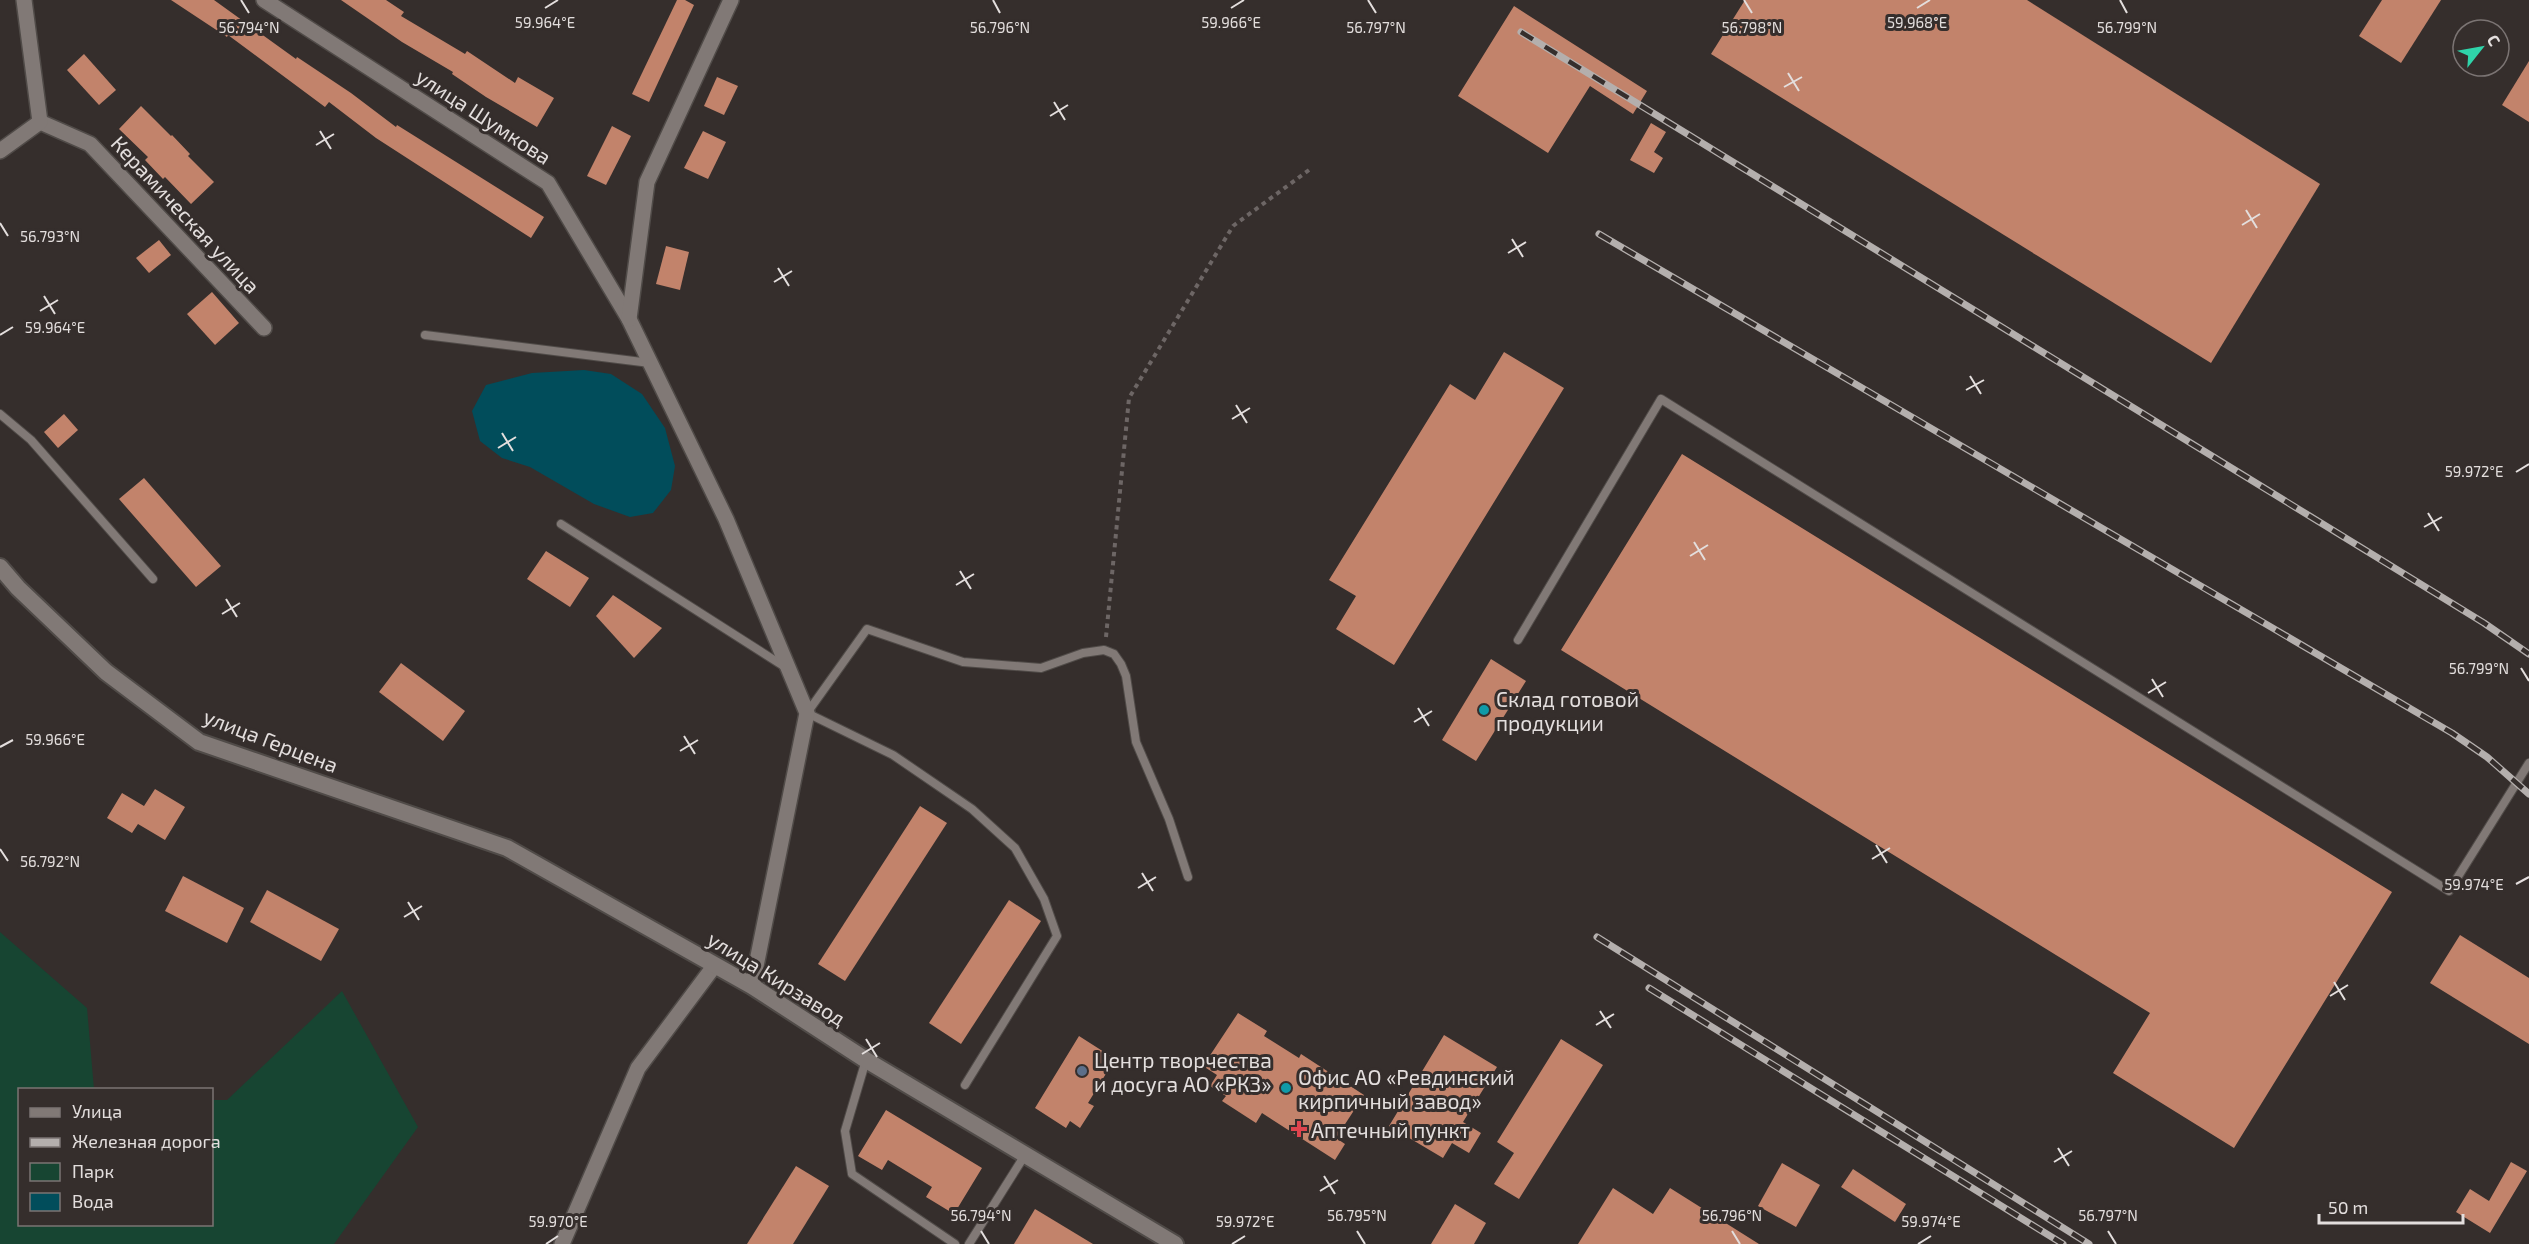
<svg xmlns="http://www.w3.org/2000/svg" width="2529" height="1244" font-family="'Exo 2',sans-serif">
<rect width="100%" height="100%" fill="#352e2c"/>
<polygon fill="#174532" points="0,932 87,1008 94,1089 20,1090 20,1224 212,1224 212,1100 227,1100 342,991 418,1127 334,1244 0,1244"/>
<polygon fill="#014d5b" points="584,370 611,374 642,394 665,428 675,466 671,490 653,513 630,517 594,504 530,467 502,458 480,441 472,411 486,385 532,373"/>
<g fill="#c2836b">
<polygon points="171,0 214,0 296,59 297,57 351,93 396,127 397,125 544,217 531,238 376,138 329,102 325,107 228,35 227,37"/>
<polygon points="341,0 386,0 404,12 401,16 465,54 467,51 515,83 518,77 554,98 537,127 486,97 452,74 453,72 402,42"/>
<polygon points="677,0 685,0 694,5 649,102 632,94"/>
<polygon points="1745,0 2027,0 2320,184 2211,363 1711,54"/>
<polygon points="2382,0 2441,0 2401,63 2359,36"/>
<polygon points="1514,6 1647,91 1633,114 1590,86 1548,153 1458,96"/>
<polygon points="84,54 116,90 99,105 67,70"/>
<polygon points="2529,61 2529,122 2502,105"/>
<polygon points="717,77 738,86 724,115 704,106"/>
<polygon points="141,106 171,136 172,135 190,154 188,156 214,182 191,204 165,177 163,179 145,160 148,157 119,129"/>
<polygon points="1651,123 1666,132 1654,152 1663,158 1654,173 1630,160"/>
<polygon points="612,126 631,136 606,185 587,176"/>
<polygon points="703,131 726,142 708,179 684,168"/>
<polygon points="159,240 171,255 149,273 136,258"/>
<polygon points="666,246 689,252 680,290 656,284"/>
<polygon points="212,292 239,323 215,345 187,314"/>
<polygon points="1504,352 1564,388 1394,665 1336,629 1356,596 1329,580 1450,384 1475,400"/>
<polygon points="64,414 78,430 58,448 44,432"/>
<polygon points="1682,454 2392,892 2234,1148 2113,1073 2150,1013 1561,650"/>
<polygon points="144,478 221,566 196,587 119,499"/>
<polygon points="546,551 589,578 570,607 527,579"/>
<polygon points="613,595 662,628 634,658 596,616"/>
<polygon points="1491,659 1526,681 1476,761 1442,740"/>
<polygon points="401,663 465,711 443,741 379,692"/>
<polygon points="155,789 185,807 165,840 138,824 132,833 107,818 122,793 144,806"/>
<polygon points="920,806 947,823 845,981 818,964"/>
<polygon points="183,876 244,908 227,943 165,911"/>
<polygon points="267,890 339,929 321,961 250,922"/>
<polygon points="1009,900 1041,921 961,1044 929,1023"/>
<polygon points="2460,935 2529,978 2529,1044 2430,983"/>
<polygon points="1238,1013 1267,1031 1264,1036 1299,1058 1301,1054 1364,1095 1336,1138 1345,1144 1335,1160 1262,1113 1256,1123 1222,1101 1226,1096 1210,1086 1217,1075 1203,1066"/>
<polygon points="1444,1035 1497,1067 1463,1122 1481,1133 1469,1153 1452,1143 1443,1158 1389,1126"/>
<polygon points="1079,1036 1115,1059 1088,1103 1094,1106 1080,1128 1070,1121 1066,1128 1035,1108"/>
<polygon points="1561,1039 1603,1065 1519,1199 1494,1184 1514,1153 1497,1142"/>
<polygon points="886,1110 982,1168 954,1214 926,1197 932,1187 888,1160 882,1170 858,1156"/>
<polygon points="2511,1162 2527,1171 2490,1233 2456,1212 2470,1189 2489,1201"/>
<polygon points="1782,1163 1820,1185 1796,1227 1758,1206"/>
<polygon points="796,1166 829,1186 793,1244 747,1244"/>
<polygon points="1853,1169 1906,1204 1895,1222 1841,1187"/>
<polygon points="1613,1188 1653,1214 1670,1188 1759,1244 1578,1244"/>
<polygon points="1455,1204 1486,1223 1474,1244 1431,1244"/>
<polygon points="1035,1209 1093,1244 1014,1244"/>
</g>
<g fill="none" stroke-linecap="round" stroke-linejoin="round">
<g stroke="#504b48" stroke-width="10">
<g id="service">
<polyline points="425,335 650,363"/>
<polyline points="0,414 31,440 153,579"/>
<polyline points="561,524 785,667"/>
<polyline points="1518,640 1661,399 2449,891 2529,763"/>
<polyline points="866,1060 845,1131 852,1174 955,1244"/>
<polyline points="965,1085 1057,936 1044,899 1015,848 972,809 893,755 807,713 867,629 963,662 1041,668 1083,653 1104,650 1114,654 1121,664 1126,676 1136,742 1169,819 1188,877"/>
<polyline points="969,1244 1025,1155"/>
</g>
</g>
<g stroke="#504b48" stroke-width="18">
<g id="minor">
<polyline points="264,0 548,183 629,319 726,519 807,713 752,986"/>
<polyline points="40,122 90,144 264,328"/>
<polyline points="0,151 40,122 24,0"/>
<polyline points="629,319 647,182 731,0"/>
<polyline points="562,1244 638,1068 715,965"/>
</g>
</g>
<g stroke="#504b48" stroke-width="20">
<polyline id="tertiary" points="0,567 18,588 106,672 199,742 507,848 752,986 866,1060 1175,1244"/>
</g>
<polyline stroke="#6d6665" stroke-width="4" stroke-dasharray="4.5 4.5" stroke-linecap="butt" points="1106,637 1129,398 1233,226 1309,170"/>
<use href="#service" stroke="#817976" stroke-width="8"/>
<use href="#minor" stroke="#817976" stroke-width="15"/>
<use href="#tertiary" stroke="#817976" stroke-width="16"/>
<g stroke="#b4afad" stroke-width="7">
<g id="rail">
<polyline points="1521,32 2484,623 2529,654"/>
<polyline points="1599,234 2452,733 2487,757 2529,794"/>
<polyline points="1597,937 2089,1244"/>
<polyline points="1649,988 2063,1244"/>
</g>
</g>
<use href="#rail" stroke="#352e2c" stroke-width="4.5" stroke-dasharray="14" stroke-linecap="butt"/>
</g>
<path fill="none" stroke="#e3dedd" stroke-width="2" d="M 241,0 L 249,13M 993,0 L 1000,13M 1368,0 L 1376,13M 1744,0 L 1752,13M 2120,0 L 2127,13M 545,8 L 558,0M 1231,8 L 1244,0M 1917,8 L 1930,0M 1788,73 L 1799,91M 1784,87 L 1802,77M 1054,102 L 1065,120M 1050,116 L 1068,105M 320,131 L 331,149M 316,145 L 334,134M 2246,210 L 2257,228M 0,223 L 8,236M 2242,225 L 2260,214M 1512,239 L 1523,257M 1508,253 L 1526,242M 778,268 L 789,286M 774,282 L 792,271M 44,296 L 55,314M 40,311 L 58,300M 0,335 L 13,327M 1970,376 L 1981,394M 1966,390 L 1984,380M 1236,405 L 1247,423M 1232,419 L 1250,408M 502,433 L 513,451M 498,448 L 516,437M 2516,472 L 2529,464M 2428,513 L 2439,531M 2424,527 L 2442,517M 1694,542 L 1705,560M 1690,556 L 1708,545M 960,571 L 971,589M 956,585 L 974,574M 226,599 L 237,617M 222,614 L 240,603M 2521,668 L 2529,681M 2152,679 L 2163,697M 2148,693 L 2166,682M 1418,708 L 1429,726M 1414,722 L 1432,711M 684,736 L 695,754M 0,747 L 13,740M 680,751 L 698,740M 1876,845 L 1887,863M 0,849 L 8,861M 1872,859 L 1890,848M 1142,873 L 1153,891M 2516,884 L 2529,877M 1138,888 L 1156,877M 408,902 L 419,920M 404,917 L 422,906M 2334,982 L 2345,1000M 2330,996 L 2348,985M 1600,1011 L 1611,1028M 1596,1025 L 1614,1014M 866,1039 L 877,1057M 862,1054 L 880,1043M 2058,1148 L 2069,1166M 2054,1162 L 2072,1151M 1324,1176 L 1335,1194M 1320,1191 L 1338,1180M 981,1231 L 989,1244M 1357,1231 L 1365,1244M 1732,1231 L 1740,1244M 2108,1231 L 2116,1244M 546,1244 L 558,1236M 1232,1244 L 1245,1236M 1918,1244 L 1931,1236"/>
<g fill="#0f9aa8" stroke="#352e2c" stroke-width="2">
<circle cx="1484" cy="710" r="6"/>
<circle cx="1286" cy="1088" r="6"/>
</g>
<circle fill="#5c6f8a" stroke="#352e2c" stroke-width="2" cx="1082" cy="1071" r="6"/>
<path fill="#e0444e" stroke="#352e2c" stroke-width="2" d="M1296 1120h6v6h6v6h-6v6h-6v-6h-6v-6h6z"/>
<g text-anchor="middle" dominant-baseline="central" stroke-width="6" stroke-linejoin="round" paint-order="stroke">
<g font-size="21" fill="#e3dedd" stroke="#352e2c">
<text transform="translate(484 116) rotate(33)">улица Шумкова</text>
<text transform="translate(186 214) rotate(47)">Керамическая улица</text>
<text transform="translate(271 740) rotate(21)">улица Герцена</text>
<text transform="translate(777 978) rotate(32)">улица Кирзавод</text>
</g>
<g font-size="21" fill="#e3dedd" stroke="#352e2c" text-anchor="start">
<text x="1496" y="698">Склад готовой<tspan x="1496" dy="24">продукции</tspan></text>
<text x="1094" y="1059">Центр творчества<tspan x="1094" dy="24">и досуга АО «РКЗ»</tspan></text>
<text x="1298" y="1076">Офис АО «Ревдинский<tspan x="1298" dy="24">кирпичный завод»</tspan></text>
<text x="1311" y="1129">Аптечный пункт</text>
</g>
</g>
<g font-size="15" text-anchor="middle" fill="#e3dedd" stroke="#352e2c" stroke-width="6" stroke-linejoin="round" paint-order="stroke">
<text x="545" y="28">59.964°E</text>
<text x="1231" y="28">59.966°E</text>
<text x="1917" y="28">59.968°E</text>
<text x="249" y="33">56.794°N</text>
<text x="1000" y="33">56.796°N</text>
<text x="1376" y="33">56.797°N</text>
<text x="1752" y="33">56.798°N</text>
<text x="2127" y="33">56.799°N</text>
<text x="50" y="242">56.793°N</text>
<text x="55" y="333">59.964°E</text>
<text x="2474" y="477">59.972°E</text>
<text x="2479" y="674">56.799°N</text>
<text x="55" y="745">59.966°E</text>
<text x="50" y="867">56.792°N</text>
<text x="2474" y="890">59.974°E</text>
<text x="981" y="1221">56.794°N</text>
<text x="1357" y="1221">56.795°N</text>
<text x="1732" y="1221">56.796°N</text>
<text x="2108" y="1221">56.797°N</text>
<text x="558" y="1227">59.970°E</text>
<text x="1245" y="1227">59.972°E</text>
<text x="1931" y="1227">59.974°E</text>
</g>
<rect x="18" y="1088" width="195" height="138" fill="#352e2c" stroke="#7b7473" stroke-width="1.5"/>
<rect x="30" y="1108" width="30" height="9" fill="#817976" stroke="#7b7473" stroke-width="1.5"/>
<text x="72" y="1118" font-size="18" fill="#e3dedd">Улица</text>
<rect x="30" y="1138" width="30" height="9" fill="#b4afad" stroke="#7b7473" stroke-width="1.5"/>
<text x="72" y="1148" font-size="18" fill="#e3dedd">Железная дорога</text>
<rect x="30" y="1163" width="30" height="18" fill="#174532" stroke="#7b7473" stroke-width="1.5"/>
<text x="72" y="1178" font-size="18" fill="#e3dedd">Парк</text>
<rect x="30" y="1193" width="30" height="18" fill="#014d5b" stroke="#7b7473" stroke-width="1.5"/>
<text x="72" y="1208" font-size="18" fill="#e3dedd">Вода</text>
<g transform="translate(2481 48) rotate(59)"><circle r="28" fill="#352e2c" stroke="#7b7473" stroke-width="1.5"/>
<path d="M0-4.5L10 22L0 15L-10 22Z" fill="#2fd4aa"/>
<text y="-9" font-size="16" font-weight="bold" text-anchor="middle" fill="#e3dedd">С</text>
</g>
<path d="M2319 1214v9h144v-9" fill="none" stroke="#e3dedd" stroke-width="3"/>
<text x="2328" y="1214" font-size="18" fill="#e3dedd" stroke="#352e2c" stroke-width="4.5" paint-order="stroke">50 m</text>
</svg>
